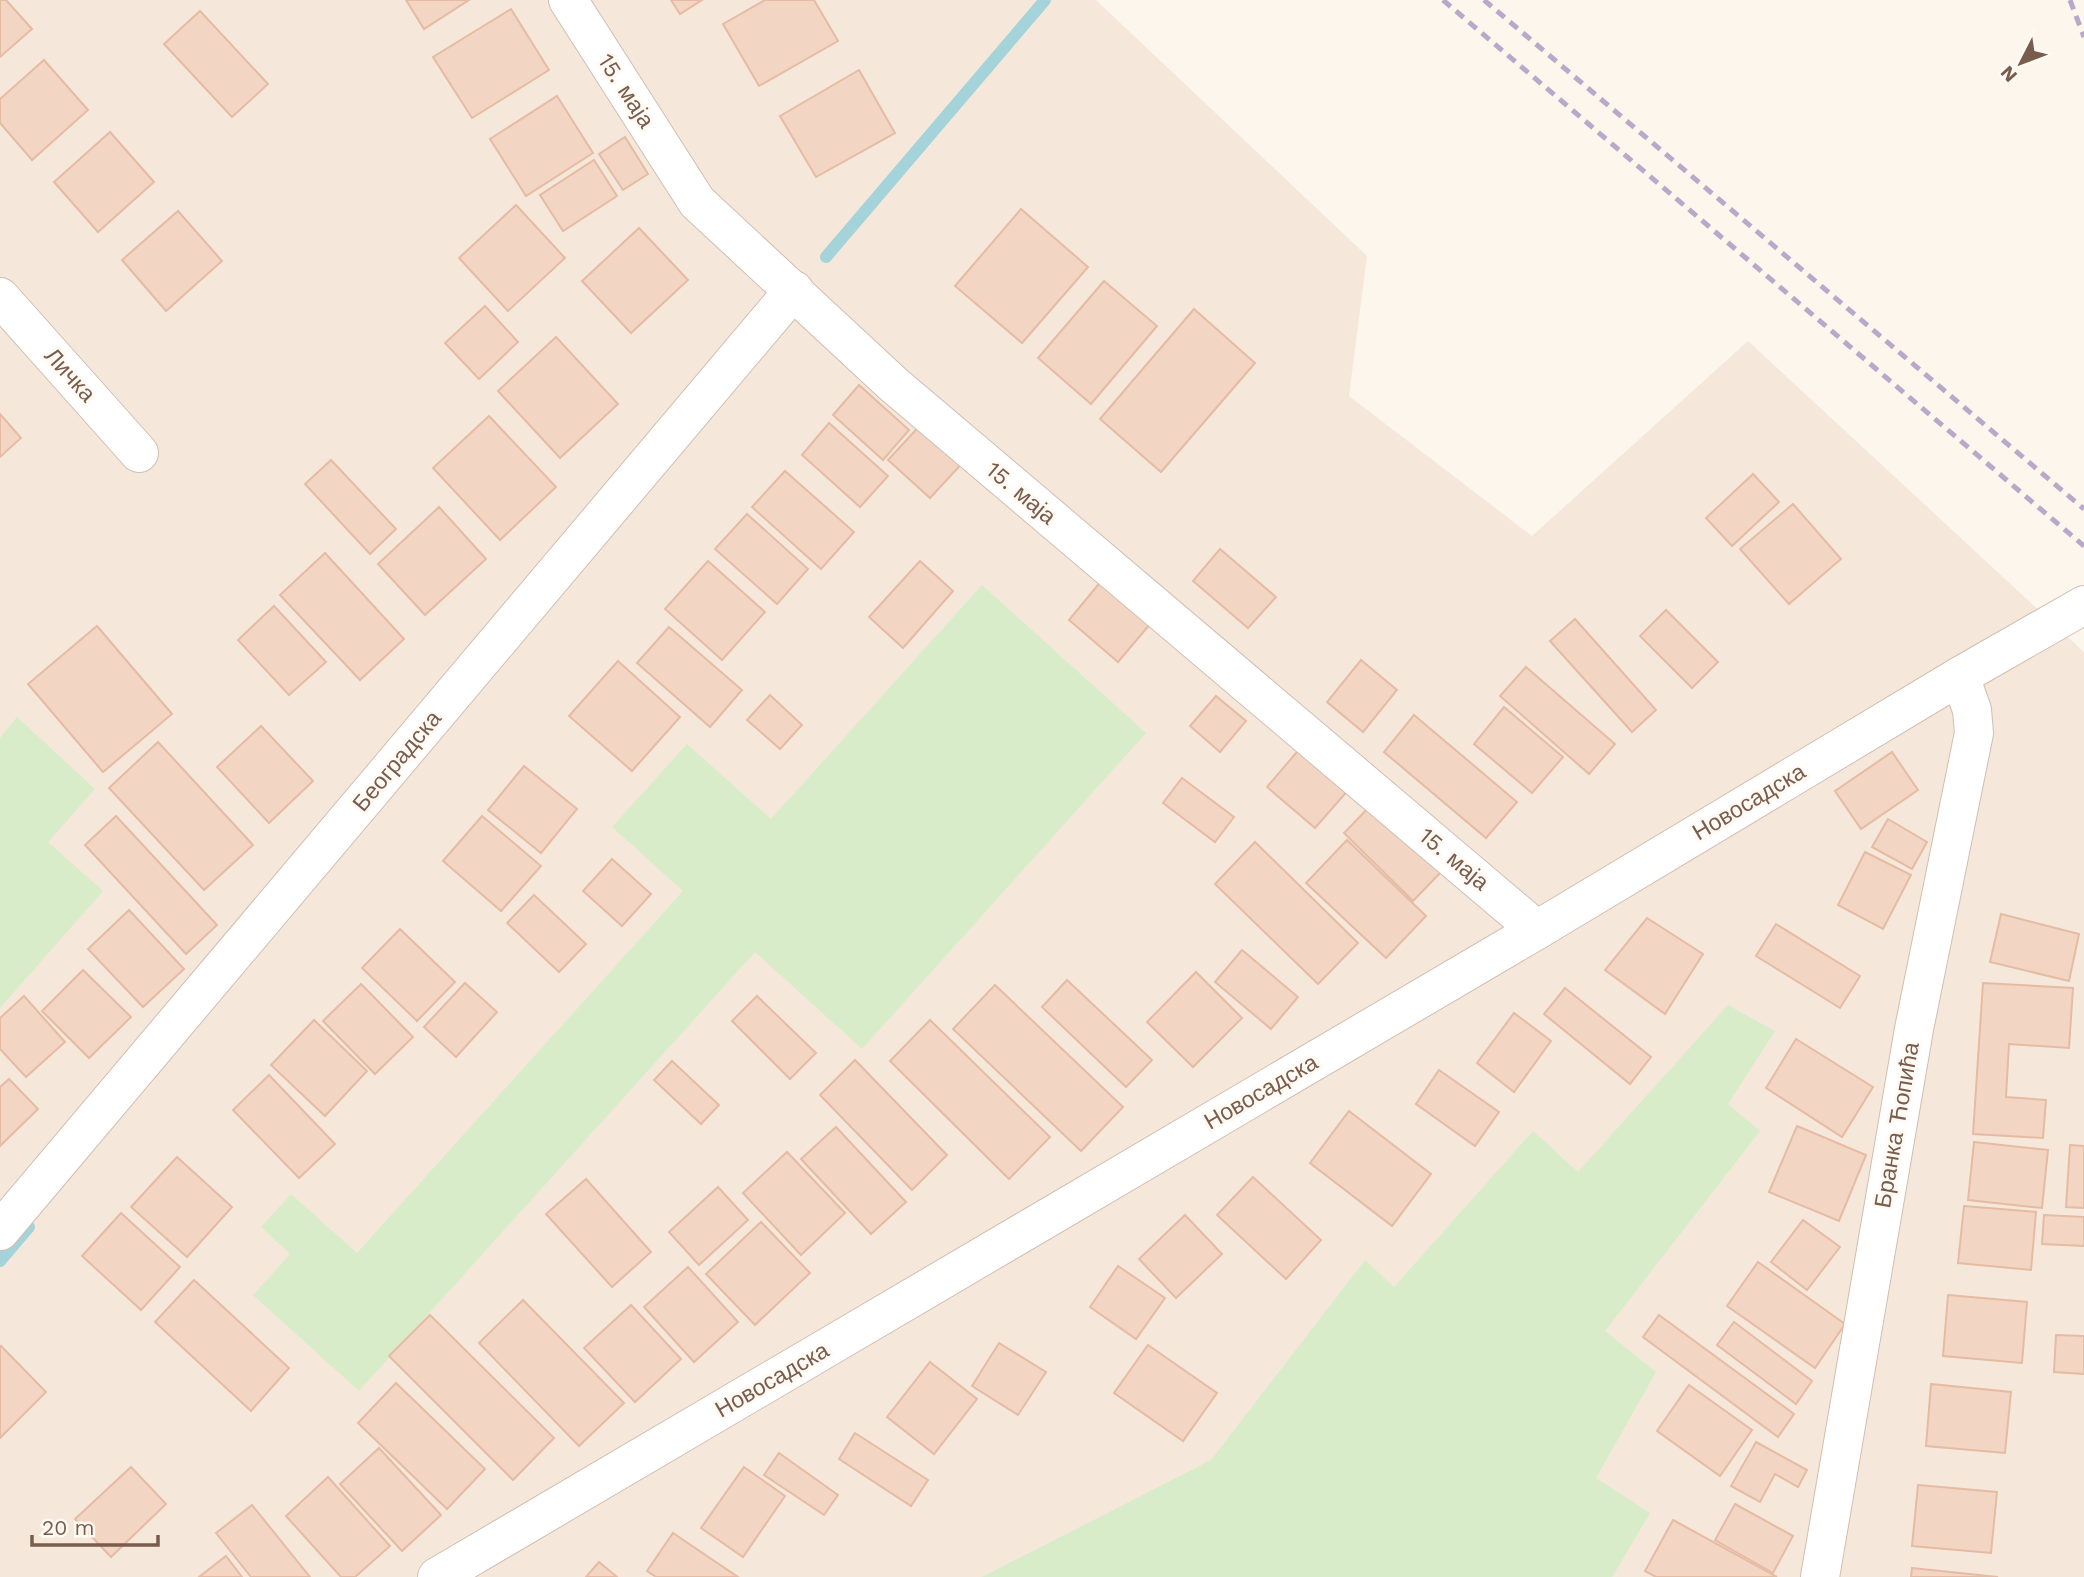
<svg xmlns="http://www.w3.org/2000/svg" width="2084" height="1577" font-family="'Work Sans',sans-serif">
<rect width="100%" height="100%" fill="#fdf6ec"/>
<polygon fill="#f5e8da" points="0,0 1096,0 1367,256 1349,396 1532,536 1748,341 2084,652 2084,1577 0,1577"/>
<g fill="#d8ecc9">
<polygon points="982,585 1146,733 862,1049 755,952 359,1391 253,1295 290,1254 261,1227 291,1194 357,1253 683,891 612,827 687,744 771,819"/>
<polygon points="17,717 95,789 48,842 103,891 0,1008 0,738"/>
<polygon points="1728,1005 1775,1031 1728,1104 1760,1131 1605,1331 1656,1372 1596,1478 1650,1513 1612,1577 982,1577 1211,1460 1365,1260 1394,1287 1533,1131 1578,1172"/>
</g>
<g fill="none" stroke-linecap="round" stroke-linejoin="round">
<g stroke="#a5d3da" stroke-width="12">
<polyline points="826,257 1045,0"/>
<polyline points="0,1261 29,1227"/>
</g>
</g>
<g fill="#f3d5c3" stroke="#e6bba3" stroke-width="2">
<polygon points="0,0 6,0 32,29 0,57"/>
<polygon points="406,0 469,0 424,29"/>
<polygon points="671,0 702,0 680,14"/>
<polygon points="765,0 814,0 838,41 759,86 723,24"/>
<polygon points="511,9 549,70 472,118 433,57"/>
<polygon points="200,11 268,84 232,117 164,44"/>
<polygon points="44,60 88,110 32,160 0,123 0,99"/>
<polygon points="859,70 895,133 816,177 780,116"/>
<polygon points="557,96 593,153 526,196 490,139"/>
<polygon points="110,132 154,182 98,232 54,182"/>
<polygon points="625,137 648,174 623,190 599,154"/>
<polygon points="594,160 617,196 563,231 540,195"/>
<polygon points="516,205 565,258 508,311 459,258"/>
<polygon points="1021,209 1088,267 1022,343 955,286"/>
<polygon points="178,211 222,261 166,311 122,260"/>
<polygon points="639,228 688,280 631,333 582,281"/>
<polygon points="1104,281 1157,326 1091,404 1038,358"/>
<polygon points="485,306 518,342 479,379 445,343"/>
<polygon points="1194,309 1255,363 1161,472 1100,419"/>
<polygon points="556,337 618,404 560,458 498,391"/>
<polygon points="859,385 909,430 883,460 833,415"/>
<polygon points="0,414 21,438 0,457"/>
<polygon points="489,416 556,487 500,540 433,468"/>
<polygon points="925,420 967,458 930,498 888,460"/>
<polygon points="829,423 888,476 860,507 802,455"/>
<polygon points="331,460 396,529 370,554 305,484"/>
<polygon points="785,471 854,532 821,569 752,507"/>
<polygon points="1753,474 1779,502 1732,546 1706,518"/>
<polygon points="1793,504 1841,559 1789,604 1740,549"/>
<polygon points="439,507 486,559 425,615 378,564"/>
<polygon points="747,514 808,569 777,604 715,549"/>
<polygon points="1220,549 1276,597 1248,628 1193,581"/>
<polygon points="325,553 404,639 360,680 280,595"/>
<polygon points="708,561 765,612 722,660 665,609"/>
<polygon points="920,561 953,591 903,648 869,617"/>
<polygon points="1107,574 1156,617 1118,662 1069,620"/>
<polygon points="274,606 326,662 289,695 238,640"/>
<polygon points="1666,610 1718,662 1692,688 1640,636"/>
<polygon points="1575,619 1656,710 1632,732 1550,641"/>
<polygon points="97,626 172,714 103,772 28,684"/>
<polygon points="669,627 742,690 710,727 637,663"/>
<polygon points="1361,660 1397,690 1363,732 1327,702"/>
<polygon points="618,661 680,717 632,771 569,716"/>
<polygon points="1526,667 1615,744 1589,774 1500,696"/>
<polygon points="770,695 802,725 780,749 747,720"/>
<polygon points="1216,696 1246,721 1220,752 1190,726"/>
<polygon points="1504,707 1563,757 1532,793 1474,744"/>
<polygon points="1414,715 1517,802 1486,838 1384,752"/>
<polygon points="261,726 313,781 269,823 217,767"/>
<polygon points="158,742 253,845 204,890 109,788"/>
<polygon points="1302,746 1350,788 1315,828 1267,787"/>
<polygon points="1892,752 1918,790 1861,829 1835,791"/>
<polygon points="524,766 577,809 541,853 488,810"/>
<polygon points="1182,778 1234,817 1215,842 1163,803"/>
<polygon points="1375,801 1444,869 1413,901 1344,833"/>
<polygon points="116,816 217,925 186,954 85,845"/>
<polygon points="482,816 541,866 501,911 443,861"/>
<polygon points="1888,819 1927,842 1912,869 1872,847"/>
<polygon points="1347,840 1426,916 1386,958 1306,883"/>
<polygon points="1255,842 1358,943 1318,984 1215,884"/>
<polygon points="1865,852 1911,875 1883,929 1838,905"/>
<polygon points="612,859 651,894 622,926 583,891"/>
<polygon points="534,895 586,944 559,972 507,923"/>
<polygon points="129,910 184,969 143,1007 88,949"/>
<polygon points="2001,914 2079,934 2069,981 1990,962"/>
<polygon points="1647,918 1703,954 1665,1014 1605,970"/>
<polygon points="1776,924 1860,976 1840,1008 1756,956"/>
<polygon points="400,929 455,982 417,1021 362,968"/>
<polygon points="1242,950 1298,997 1271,1029 1215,982"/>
<polygon points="83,970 131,1017 89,1058 42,1011"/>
<polygon points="1196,972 1242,1018 1193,1067 1147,1022"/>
<polygon points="1067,980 1152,1060 1126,1087 1042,1007"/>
<polygon points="465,983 497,1012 456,1057 424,1027"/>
<polygon points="1983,983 2073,988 2069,1048 2009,1044 2006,1097 2046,1100 2043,1138 1973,1134"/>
<polygon points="361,984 413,1037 375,1074 323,1021"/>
<polygon points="995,985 1123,1107 1081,1151 953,1029"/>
<polygon points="1565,988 1651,1057 1630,1084 1544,1014"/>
<polygon points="24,996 65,1042 26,1077 0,1049 0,1018"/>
<polygon points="757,996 816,1053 790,1079 732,1021"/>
<polygon points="1514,1013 1551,1041 1514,1092 1477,1063"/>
<polygon points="314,1020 367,1071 325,1116 271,1065"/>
<polygon points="930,1020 1050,1137 1009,1179 890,1061"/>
<polygon points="1796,1039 1873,1087 1842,1137 1766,1088"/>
<polygon points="855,1060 947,1155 912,1190 820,1095"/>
<polygon points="672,1061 719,1105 701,1124 654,1080"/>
<polygon points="1439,1070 1499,1112 1475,1146 1416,1104"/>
<polygon points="269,1075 335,1144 299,1178 233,1110"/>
<polygon points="9,1079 38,1109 0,1146 0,1087"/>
<polygon points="1349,1111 1431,1174 1392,1226 1310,1163"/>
<polygon points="1797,1126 1866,1155 1839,1221 1769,1192"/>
<polygon points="836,1127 906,1202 871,1234 801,1159"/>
<polygon points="1974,1142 2048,1150 2042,1208 1968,1200"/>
<polygon points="2070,1145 2084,1146 2084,1208 2066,1207"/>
<polygon points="787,1152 845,1213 801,1255 743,1193"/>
<polygon points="177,1157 232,1207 187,1257 131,1207"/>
<polygon points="1253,1177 1321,1240 1286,1279 1217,1215"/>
<polygon points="586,1179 651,1252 612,1287 546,1214"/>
<polygon points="718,1187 748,1220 699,1265 669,1232"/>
<polygon points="1964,1206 2036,1212 2031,1270 1958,1263"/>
<polygon points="121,1213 180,1267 141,1310 82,1256"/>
<polygon points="1185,1215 1222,1254 1176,1298 1139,1259"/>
<polygon points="2044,1215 2084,1217 2084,1246 2042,1244"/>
<polygon points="1803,1220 1840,1247 1807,1290 1771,1262"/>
<polygon points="761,1222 810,1273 755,1325 706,1274"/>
<polygon points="1758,1262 1845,1324 1815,1368 1727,1306"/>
<polygon points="1118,1266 1165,1298 1136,1339 1090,1307"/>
<polygon points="688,1267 738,1322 694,1362 644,1307"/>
<polygon points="194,1280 289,1368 251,1411 155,1322"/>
<polygon points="1948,1295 2027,1302 2022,1363 1943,1356"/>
<polygon points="523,1300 624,1403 579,1446 479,1343"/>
<polygon points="631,1305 681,1359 635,1402 584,1348"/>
<polygon points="430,1315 554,1438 513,1480 389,1356"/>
<polygon points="1659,1315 1794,1414 1778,1437 1643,1337"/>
<polygon points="1734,1322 1812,1381 1796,1404 1717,1345"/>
<polygon points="2056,1335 2084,1336 2084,1374 2054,1372"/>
<polygon points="999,1343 1046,1372 1018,1415 972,1386"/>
<polygon points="1148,1345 1217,1393 1183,1441 1114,1393"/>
<polygon points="1,1346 46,1392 0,1438 0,1347"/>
<polygon points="930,1362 977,1399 934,1454 887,1417"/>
<polygon points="396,1383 485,1469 447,1509 358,1423"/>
<polygon points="1931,1384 2011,1392 2005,1453 1926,1446"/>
<polygon points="1689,1385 1752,1430 1720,1476 1657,1431"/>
<polygon points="855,1433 928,1480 911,1506 839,1459"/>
<polygon points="1756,1442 1807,1470 1798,1487 1775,1474 1760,1502 1731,1486"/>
<polygon points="379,1448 441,1515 402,1551 340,1484"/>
<polygon points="779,1453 838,1495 824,1515 764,1475"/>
<polygon points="131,1467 166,1504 111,1557 75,1519"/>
<polygon points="744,1467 785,1496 743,1557 701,1528"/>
<polygon points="328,1477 390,1546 355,1577 341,1577 286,1516"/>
<polygon points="1918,1485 1997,1492 1991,1553 1912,1546"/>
<polygon points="1735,1504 1793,1536 1773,1573 1715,1540"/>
<polygon points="252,1505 310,1577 251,1577 216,1533"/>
<polygon points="1673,1520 1777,1577 1656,1577 1645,1571"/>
<polygon points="673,1533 738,1577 656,1577 647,1571"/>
<polygon points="226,1556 242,1577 199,1577"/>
<polygon points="599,1562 617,1577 586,1577"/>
<polygon points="1912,1568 1998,1577 1911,1577"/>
</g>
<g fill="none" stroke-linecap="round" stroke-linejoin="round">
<g stroke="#d1beb0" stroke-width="40">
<g id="minor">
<polyline points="568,0 697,202 893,384 1537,930"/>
<polyline points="0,297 139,453"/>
<polyline points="0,1231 794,290"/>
<polyline points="437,1577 1537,930 1960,676 2084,605"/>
<polyline points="1820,1577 1914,1029 1974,733 1972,710 1960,676"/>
</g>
</g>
<use href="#minor" stroke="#fff" stroke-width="38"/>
<g stroke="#b9a8c9" stroke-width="5" stroke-dasharray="10 7" stroke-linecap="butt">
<polyline points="1443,0 2084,546"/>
<polyline points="1484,0 2084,509"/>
<polyline points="2070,0 2084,37"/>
</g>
</g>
<g text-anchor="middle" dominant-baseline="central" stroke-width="6" stroke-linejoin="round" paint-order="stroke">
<g font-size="23" fill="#7a5c4d" stroke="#fffaf3">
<text transform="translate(626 91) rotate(57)">15. маја</text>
<text transform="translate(70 375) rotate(48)">Личка</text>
<text transform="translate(1021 493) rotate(40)">15. маја</text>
<text transform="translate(397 761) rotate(-50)">Београдска</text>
<text transform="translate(1749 802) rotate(-31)">Новосадска</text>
<text transform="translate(1454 859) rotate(40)">15. маја</text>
<text transform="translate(1261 1092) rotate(-30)">Новосадска</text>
<text transform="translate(1897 1125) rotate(-80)">Бранка Ћопића</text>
<text transform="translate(772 1380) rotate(-30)">Новосадска</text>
</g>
</g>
<g transform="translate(2021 63) rotate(228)" stroke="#fffaf3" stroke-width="5" paint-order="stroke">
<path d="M0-5L12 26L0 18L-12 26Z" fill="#7a5c4d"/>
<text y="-10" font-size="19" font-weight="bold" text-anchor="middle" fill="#7a5c4d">N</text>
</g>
<path d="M32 1535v10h126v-10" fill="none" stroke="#7a5c4d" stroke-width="3.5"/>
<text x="42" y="1535" font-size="21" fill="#7a5c4d" stroke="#fffaf3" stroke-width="5" paint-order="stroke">20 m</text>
</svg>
